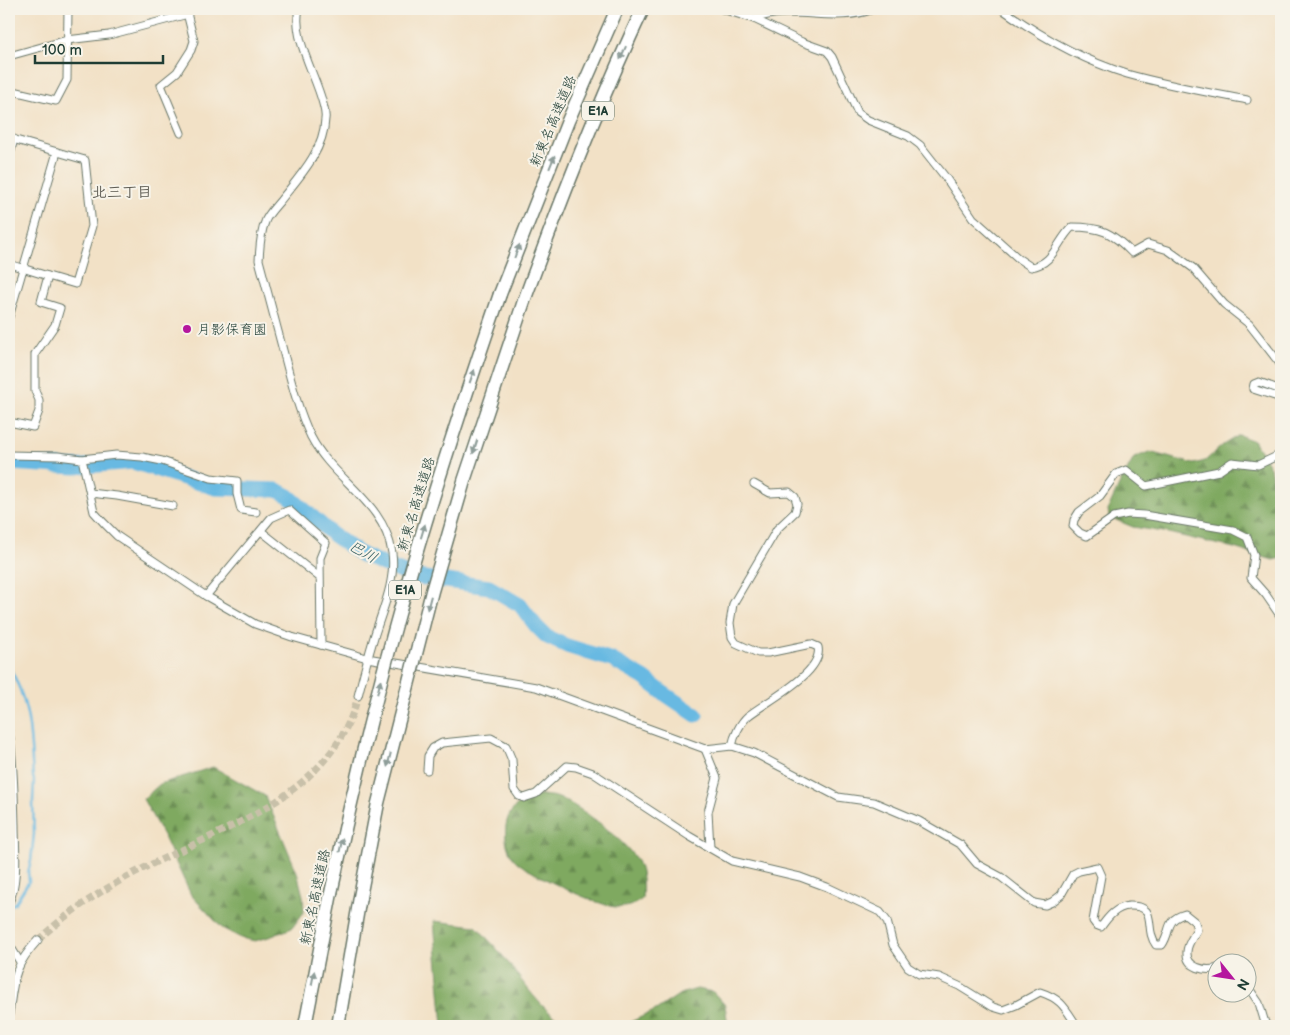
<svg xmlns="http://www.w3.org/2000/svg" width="1290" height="1035" font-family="'Balsamiq Sans','Klee One',sans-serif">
<defs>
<pattern id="forest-firs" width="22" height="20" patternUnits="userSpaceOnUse" patternTransform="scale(1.25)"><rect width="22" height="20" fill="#7fa960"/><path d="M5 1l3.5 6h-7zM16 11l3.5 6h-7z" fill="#678b50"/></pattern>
</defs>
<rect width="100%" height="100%" fill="#f7f3e8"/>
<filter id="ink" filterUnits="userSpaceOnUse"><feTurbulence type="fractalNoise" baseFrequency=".02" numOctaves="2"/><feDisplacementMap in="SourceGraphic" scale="10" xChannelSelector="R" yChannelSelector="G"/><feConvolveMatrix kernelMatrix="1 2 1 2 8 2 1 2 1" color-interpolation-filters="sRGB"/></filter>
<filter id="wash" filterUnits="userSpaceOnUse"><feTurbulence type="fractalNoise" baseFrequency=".0096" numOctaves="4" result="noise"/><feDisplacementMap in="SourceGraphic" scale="20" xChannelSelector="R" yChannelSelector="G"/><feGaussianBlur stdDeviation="1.12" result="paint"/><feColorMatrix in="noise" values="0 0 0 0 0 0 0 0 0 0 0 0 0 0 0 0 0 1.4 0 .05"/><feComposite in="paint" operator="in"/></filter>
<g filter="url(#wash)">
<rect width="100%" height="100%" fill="#f2e1c6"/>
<g fill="url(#forest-firs)" stroke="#4f734a">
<polygon points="1239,435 1254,441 1270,467 1274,490 1281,508 1281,558 1273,560 1234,548 1164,532 1133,527 1109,517 1108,509 1120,483 1134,458 1149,452 1194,464 1205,461 1223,445"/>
<polygon points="213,767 265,796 297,872 303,896 304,912 292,928 272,936 255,941 241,938 222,928 191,895 165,839 143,799 160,784"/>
<path d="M 542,795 C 548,796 556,796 561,799 C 583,808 626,841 637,861 C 643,873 643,886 642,899 C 634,905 627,908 617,907 C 600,907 531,874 517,862 C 511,857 506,846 506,838 C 503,812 518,800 542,795 Z"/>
<path d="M 434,921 L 476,926 C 484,935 494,945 502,955 C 521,978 543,1016 572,1026 L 443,1026 Z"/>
<polygon points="697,989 713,992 725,1005 728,1026 622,1026 656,1010 680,994"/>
</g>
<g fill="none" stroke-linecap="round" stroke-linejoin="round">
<path stroke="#67b9e2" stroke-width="2.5" d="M 9,666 C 31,706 30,733 33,777 L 34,780 L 33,801 L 34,834 L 31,861 L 28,872 L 29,881 L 16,902 L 9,907"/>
<polyline stroke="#67b9e2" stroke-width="15" points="9,463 75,467 133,462 216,488 277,490 289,496 333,535 362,555 411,576 489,587 520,605 536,626 547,637 567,646 612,660 644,678 662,692 696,715"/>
</g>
</g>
<g filter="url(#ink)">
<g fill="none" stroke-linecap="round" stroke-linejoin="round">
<path stroke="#c8c0a9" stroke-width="7" stroke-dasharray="7 3.5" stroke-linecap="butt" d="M 38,940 C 69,911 106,887 144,868 C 225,827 333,795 358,696"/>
<g stroke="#697667" stroke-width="9">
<g id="street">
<path d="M 299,9 C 292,38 316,75 323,104 C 324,108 326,114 325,119 C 324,151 299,177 280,201 C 275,207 267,215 265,222 C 260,234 260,247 259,260 C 268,293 276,325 285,358 C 292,385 299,412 311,437 C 333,480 385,502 392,553 C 396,581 382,611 374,637 C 368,657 363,676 358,696"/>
<path d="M 722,9 L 754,19 L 802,42 L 827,51 L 832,57 L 858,113 L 868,120 L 908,136 L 920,145 L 946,178 L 973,218 L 1019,259 L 1031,267 C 1054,264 1057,241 1072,227 C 1101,227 1112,232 1132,253 L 1148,244 L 1168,250 L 1193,268 L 1224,304 L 1249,324 L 1281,365"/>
<path d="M 1002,9 C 1040,36 1081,60 1127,74 C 1166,85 1206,92 1247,100"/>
<path d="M 754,19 C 791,4 835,24 873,9"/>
<polyline points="9,56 67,40 109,35 188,14"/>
<polyline points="9,90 56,101 67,80 68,9"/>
<polyline points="181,133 161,85 177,72 191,50 194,41 186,9"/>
<polyline points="9,138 85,160 92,226 75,284 48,276 41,302 60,308 55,325 35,354 35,391 39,400 39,411 33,427 9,422"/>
<polyline points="9,158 14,139"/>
<polyline points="9,264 48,276"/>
<polyline points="9,317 57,152"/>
<polyline points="1281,390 1259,382 1254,384 1253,389 1281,398"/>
<path d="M 9,455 L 58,456 L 82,459 L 94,512 L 104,523 L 117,536 L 206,596 L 255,624 L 292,637 L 367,658 L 536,687 L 705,749 L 732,746 L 754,753 L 838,797 L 874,802 L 919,821 L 961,845 L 977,864 L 1001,877 L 1034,903 L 1045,905 L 1052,902 L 1061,895 L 1073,874 L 1079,871 L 1097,867 L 1101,876 L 1093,921 L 1096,925 L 1101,927 C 1108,917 1116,907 1129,906 C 1160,905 1143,928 1156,945 L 1162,945 C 1172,931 1164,920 1185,914 L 1195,922 L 1197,930 C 1193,937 1187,944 1187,952 C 1186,968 1206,972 1218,968"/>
<polyline points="1281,457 1277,456 1258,465 1232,462 1219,471 1146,486 1126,470 1116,474 1100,496 1079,512 1074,520 1073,526 1080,533 1087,536 1114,517 1128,514 1144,515 1233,530 1247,537 1254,555 1251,578 1266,595 1281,617"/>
<polyline points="82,459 116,455 142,457 162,461 211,478 237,481 237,494 241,510 256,512"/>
<polyline points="90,493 117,496 173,506"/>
<polyline points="261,531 319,577"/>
<polyline points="206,596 271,518 289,510 326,543 320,558 321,645"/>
<path d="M 9,732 C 14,763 14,794 15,825 C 15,848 19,881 9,902"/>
<path d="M 732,746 C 734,736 740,723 748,716 C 765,702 824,673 818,647 L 811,644 L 768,653 L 758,653 L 736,643 L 732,637 L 730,623 L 733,604 L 777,529 L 795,512 L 797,504 L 795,497 L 789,492 L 770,493 L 754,484"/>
<polyline points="705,749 717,778 708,812 710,848"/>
<path d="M 427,770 L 428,756 L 433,748 L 442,743 L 491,738 L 506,746 L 512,760 L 514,789 L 519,796 L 524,798 L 536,794 L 567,766 L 576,767 L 593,773 L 689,836 L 732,861 L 800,877 L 827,887 L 880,912 L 887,921 L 893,945 L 908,967 L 919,974 L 939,977 L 959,986 L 993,1007 L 1003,1010 L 1016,1005 L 1040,992 C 1062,999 1065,1008 1077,1026"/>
<polyline points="9,944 20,962"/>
<polyline points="1248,987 1259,1003 1265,1023 1268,1026"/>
<path d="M 9,1014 C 14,979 13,967 38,940"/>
</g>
</g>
<g stroke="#697667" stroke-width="15">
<g id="highway">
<polyline points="500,294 568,121 617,9"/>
<path d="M 524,301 C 560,202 598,104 643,9"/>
<polyline points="305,1026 331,893"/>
<polyline points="338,1026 360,897"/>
</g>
</g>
<use href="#street" stroke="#fff" stroke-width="7"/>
<use href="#highway" stroke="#fff" stroke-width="12"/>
<g stroke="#697667" stroke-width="15" stroke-linecap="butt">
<g id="highway-bridge">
<path d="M 331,893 C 353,789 378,687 407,585 C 435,487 467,390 500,294"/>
<polyline points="360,897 378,803 432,591 464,481 524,301"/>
</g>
</g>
<use href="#highway-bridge" stroke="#fff" stroke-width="12"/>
</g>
<defs><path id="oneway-solid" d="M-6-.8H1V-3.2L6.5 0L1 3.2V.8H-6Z" transform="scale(1.25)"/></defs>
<g fill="#8f9e9a">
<use href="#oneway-solid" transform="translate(623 53) rotate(114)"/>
<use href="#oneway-solid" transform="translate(552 162) rotate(-68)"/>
<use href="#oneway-solid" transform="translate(517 251) rotate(-69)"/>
<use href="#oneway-solid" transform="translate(472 376) rotate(-71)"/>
<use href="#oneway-solid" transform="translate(475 447) rotate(108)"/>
<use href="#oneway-solid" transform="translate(423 531) rotate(-73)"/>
<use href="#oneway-solid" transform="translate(429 603) rotate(105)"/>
<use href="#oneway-solid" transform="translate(379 687) rotate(-76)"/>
<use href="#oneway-solid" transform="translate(389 760) rotate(104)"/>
<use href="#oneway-solid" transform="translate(341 845) rotate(-78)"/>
<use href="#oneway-solid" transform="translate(313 978) rotate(-79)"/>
</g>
</g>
<circle fill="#b5179e" stroke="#f7f3e8" stroke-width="2" cx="187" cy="329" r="5"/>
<g text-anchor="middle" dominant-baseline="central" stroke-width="4" stroke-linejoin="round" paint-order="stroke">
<g fill="#f7f3e8" stroke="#60746a" stroke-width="1">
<rect x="582" y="101.5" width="32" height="19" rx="4"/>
<rect x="389" y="580.5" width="32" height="19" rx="4"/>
</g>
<g font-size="12" font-weight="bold" fill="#1f3d34">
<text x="598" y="111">E1A</text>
<text x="405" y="590">E1A</text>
</g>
<g font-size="14" fill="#1f3d34" stroke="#f7f3e8">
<text transform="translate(553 121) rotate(-67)">新東名高速道路</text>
<text transform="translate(416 504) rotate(-73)">新東名高速道路</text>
<text transform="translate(315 897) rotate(-78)">新東名高速道路</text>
</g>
<g font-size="14" fill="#1f3d34" stroke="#f7f3e8" text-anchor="start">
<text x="197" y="329">月影保育園</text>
</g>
<g font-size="15" font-weight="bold" fill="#605e55" stroke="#f7f3e8">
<text x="122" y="192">北三丁目</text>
</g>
<g font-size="15" font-style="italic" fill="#315c60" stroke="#f7f3e8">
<text transform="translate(363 552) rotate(30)">巴川</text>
</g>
</g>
<rect width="1290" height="1035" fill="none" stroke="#f7f3e8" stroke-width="30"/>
<g transform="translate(1232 978) rotate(120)"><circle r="24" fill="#f7f3e8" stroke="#a1aaa0"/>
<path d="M0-4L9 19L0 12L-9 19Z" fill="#b5179e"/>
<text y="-8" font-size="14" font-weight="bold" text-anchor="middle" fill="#1f3d34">N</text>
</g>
<path d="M35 55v8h128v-8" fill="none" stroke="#1f3d34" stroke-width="2.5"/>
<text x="42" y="55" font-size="15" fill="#1f3d34" stroke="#f7f3e8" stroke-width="4" paint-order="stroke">100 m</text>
</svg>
